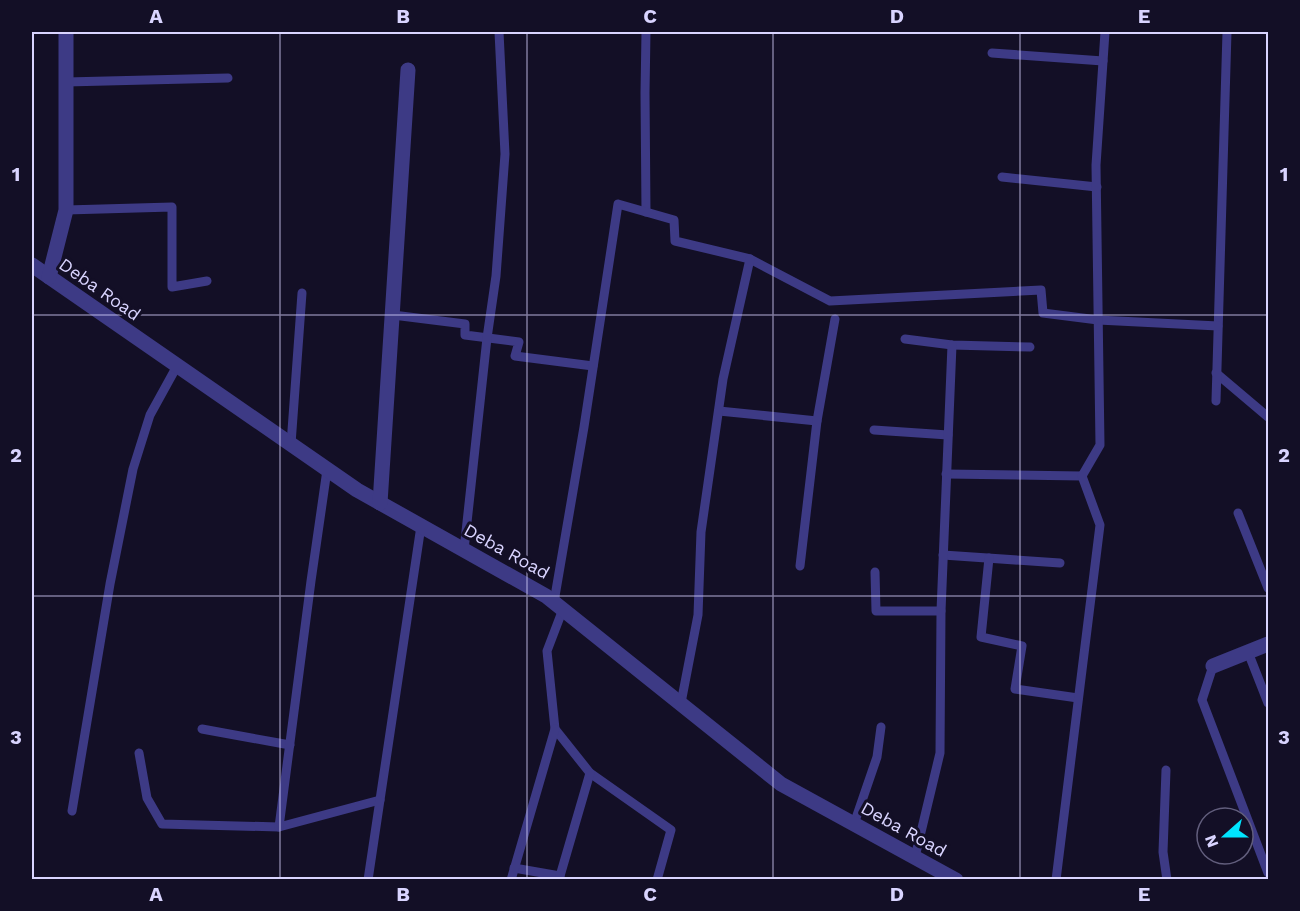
<svg xmlns="http://www.w3.org/2000/svg" width="1300" height="911" font-family="'Work Sans',sans-serif">
<rect width="100%" height="100%" fill="#130f26"/>
<g fill="none" stroke-linecap="round" stroke-linejoin="round">
<g stroke="#3d3a85" stroke-width="9">
<polyline points="646,32 645,93 646,212"/>
<polyline points="992,53 1103,61"/>
<polyline points="66,82 228,78"/>
<polyline points="1002,177 1097,187"/>
<polyline points="66,210 172,207 172,287 207,281"/>
<polyline points="393,315 465,324 465,335 519,342 515,356 593,366"/>
<polyline points="905,339 952,345 1030,347"/>
<polyline points="1216,373 1268,417"/>
<polyline points="1216,401 1227,32"/>
<polyline points="719,411 817,421"/>
<polyline points="874,430 948,435"/>
<polyline points="291,444 302,293"/>
<polyline points="946,474 1082,476"/>
<polyline points="1238,513 1268,588"/>
<polyline points="464,550 487,338 496,276 505,154 499,32"/>
<polyline points="943,555 1060,563"/>
<polyline points="989,558 981,637 1022,646 1015,689 1078,698"/>
<polyline points="800,566 817,421 835,319"/>
<polyline points="875,572 876,611 941,611"/>
<polyline points="554,602 584,427 618,204 674,220 675,241 750,259 830,301 1041,290 1043,313 1098,320 1218,326"/>
<polyline points="563,609 547,651 555,729 590,773 671,830 657,880"/>
<polyline points="1248,652 1268,703"/>
<polyline points="1213,666 1202,700 1268,873"/>
<polyline points="681,703 698,615 701,532 723,379 750,259"/>
<polyline points="202,729 290,745"/>
<polyline points="139,753 147,798 162,824 279,827 380,800"/>
<polyline points="1166,770 1163,852 1167,880"/>
<polyline points="72,811 110,584 133,469 150,415 177,366"/>
<polyline points="854,824 877,757 881,727"/>
<polyline points="279,827 311,581 327,470"/>
<polyline points="915,857 940,753 941,611 952,345"/>
<polyline points="514,868 560,876 559,880"/>
<polyline points="560,876 590,773"/>
<polyline points="368,880 421,526"/>
<polyline points="511,880 555,729"/>
<polyline points="1056,880 1100,525 1082,476 1100,445 1096,165 1105,32"/>
</g>
<g stroke="#3d3a85" stroke-width="15">
<polyline points="32,265 357,490 546,596 781,784 956,880"/>
<polyline points="49,277 66,210 66,32"/>
<polyline points="380,503 408,70"/>
<polyline points="1213,666 1268,644"/>
</g>
</g>
<path fill="none" stroke="#d9d4ff" stroke-width="1.5" stroke-opacity="0.55" d="M 280,32 L 280,880M 527,32 L 527,880M 773,32 L 773,880M 1020,32 L 1020,880M 32,315 L 1268,315M 32,596 L 1268,596"/>
<g text-anchor="middle" dominant-baseline="central" stroke-width="6" stroke-linejoin="round" paint-order="stroke">
<g font-size="18" fill="#d9d4ff" stroke="#130f26">
<text transform="translate(100 289) rotate(35)">Deba Road</text>
<text transform="translate(507 551) rotate(29)">Deba Road</text>
<text transform="translate(904 829) rotate(29)">Deba Road</text>
</g>
</g>
<rect width="1300" height="911" fill="none" stroke="#130f26" stroke-width="66"/>
<g transform="translate(1225 836) rotate(249)"><circle r="28" fill="#130f26" stroke="#625e7d" stroke-width="1.5"/>
<path d="M0-4.5L10 22L0 15L-10 22Z" fill="#00e5ff"/>
<text y="-9" font-size="16" font-weight="bold" text-anchor="middle" fill="#d9d4ff">N</text>
</g>
<rect x="33" y="33" width="1234" height="845" fill="none" stroke="#d9d4ff" stroke-width="2"/>
<g font-size="20" text-anchor="middle" font-weight="bold" fill="#d9d4ff">
<text x="156" y="23">A</text>
<text x="403" y="23">B</text>
<text x="650" y="23">C</text>
<text x="897" y="23">D</text>
<text x="1144" y="23">E</text>
<text x="16" y="181">1</text>
<text x="1284" y="181">1</text>
<text x="16" y="462">2</text>
<text x="1284" y="462">2</text>
<text x="16" y="744">3</text>
<text x="1284" y="744">3</text>
<text x="156" y="901">A</text>
<text x="403" y="901">B</text>
<text x="650" y="901">C</text>
<text x="897" y="901">D</text>
<text x="1144" y="901">E</text>
</g>
</svg>
